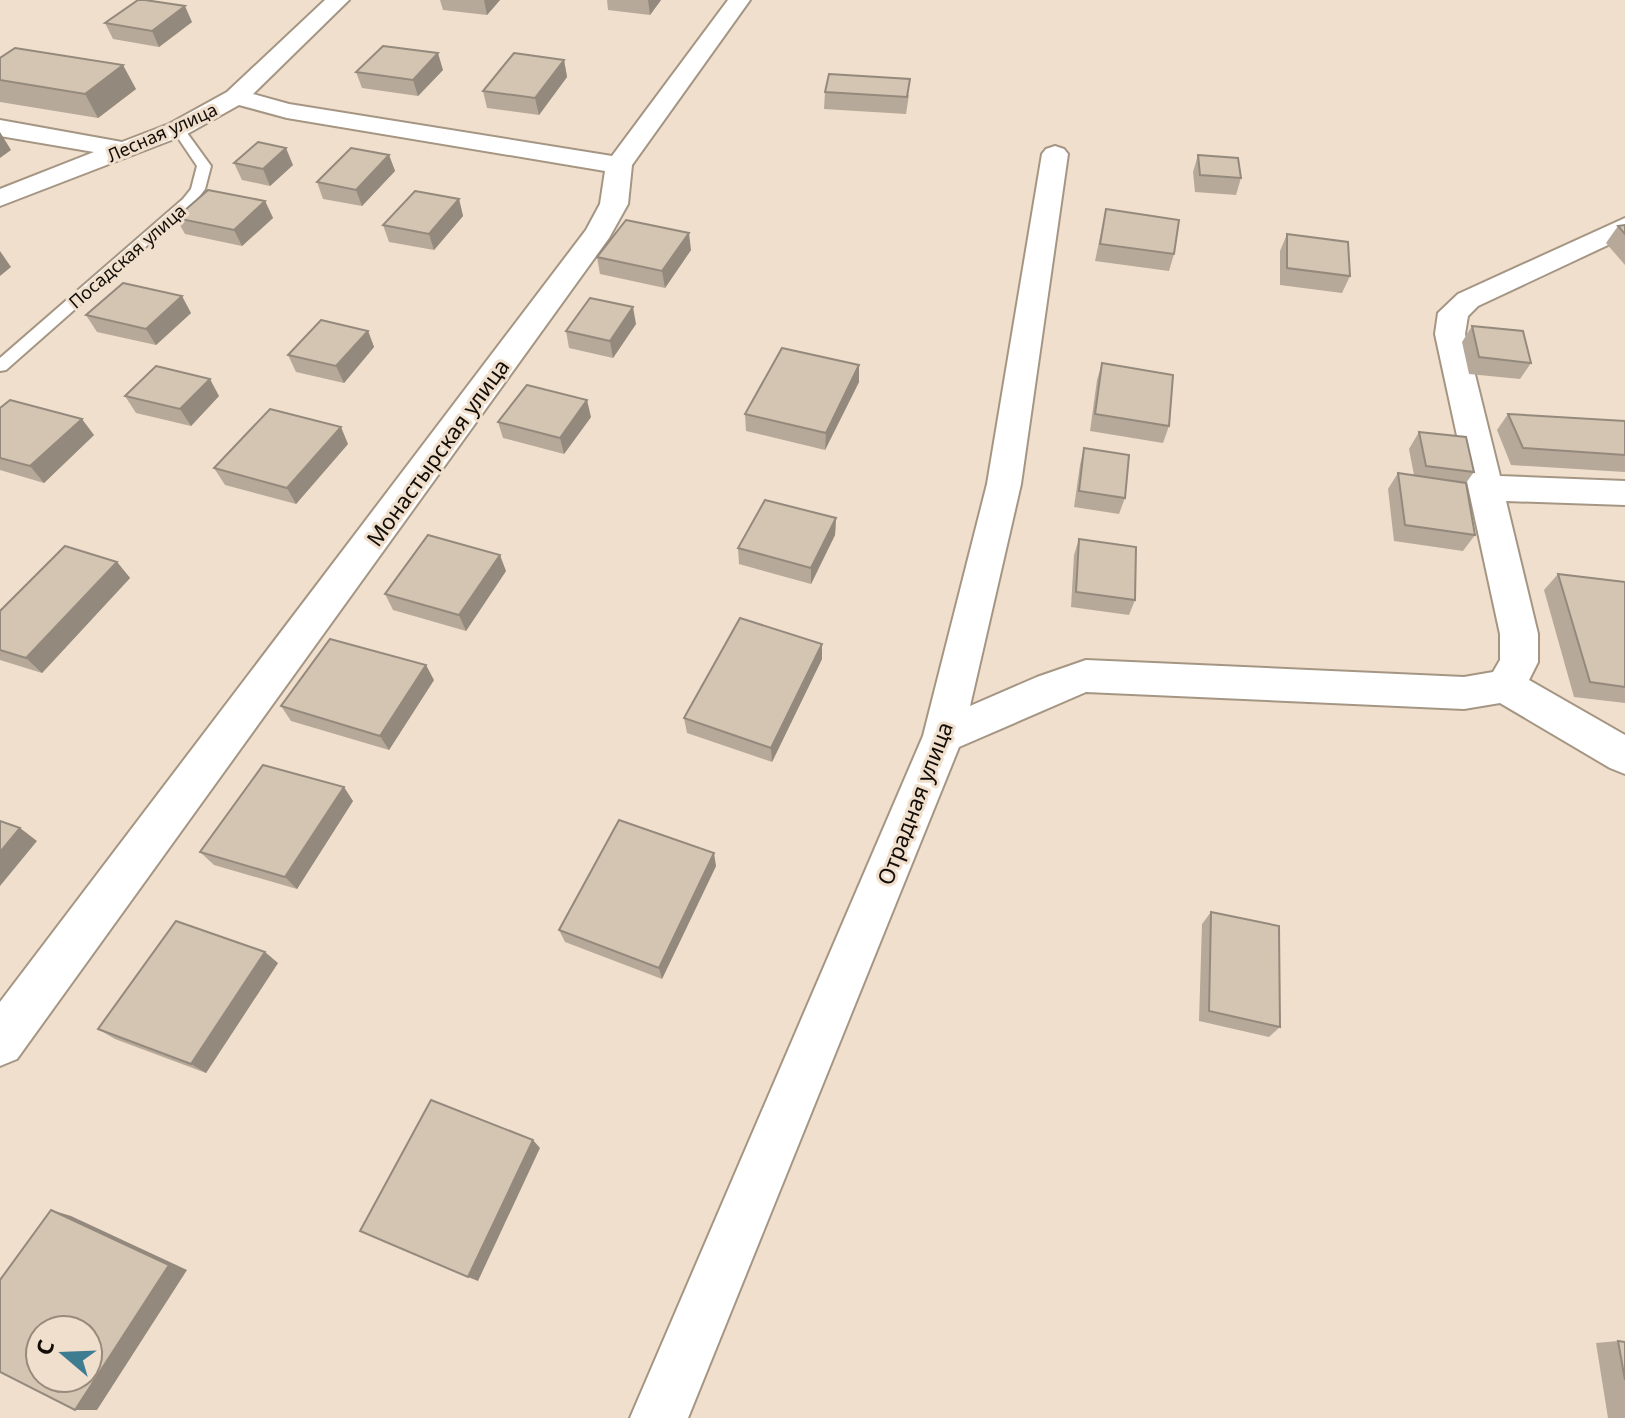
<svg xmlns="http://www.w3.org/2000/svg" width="1625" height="1418" font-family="'Noto Sans',sans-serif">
<rect width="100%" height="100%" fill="#f0dfcc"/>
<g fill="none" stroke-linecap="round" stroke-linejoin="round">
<g stroke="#a59684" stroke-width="4">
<polygon id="service" points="174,126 182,126 211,166 205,189 193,205 6,370 0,371 0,358 183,199 191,189 197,166 172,129"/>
</g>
<g stroke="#a59684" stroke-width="4">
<g id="minor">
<polygon points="325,0 349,0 253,94 289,104 612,156 728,0 750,0 632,165 628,204 609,238 17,1059 0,1066 0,1002 586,230 600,204 605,171 287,118 239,105 187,134 0,206 0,189 94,152 0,136 0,120 122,142 169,124 227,92"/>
<polygon points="1055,146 1064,149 1068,154 1021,484 970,706 1037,677 1086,660 1464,677 1493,672 1500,660 1500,634 1435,334 1438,313 1458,294 1625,218 1625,237 1478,306 1468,316 1465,334 1500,476 1625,481 1625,505 1506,501 1538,634 1538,662 1529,680 1625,735 1625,774 1610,768 1500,703 1464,709 1086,692 959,747 688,1418 630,1418 923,736 987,484 1042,154 1046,149"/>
</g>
</g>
<use href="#service" fill="#fff" fill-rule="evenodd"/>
<use href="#minor" fill="#fff" fill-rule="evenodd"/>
</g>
<g fill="#b6a999">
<polygon points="440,0 500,0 487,15 443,10"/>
<polygon points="607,0 661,0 650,15 608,10"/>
<polygon points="192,22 159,47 113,39 105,23"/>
<polygon points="0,58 136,89 98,118 0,102"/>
<polygon points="564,60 567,77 539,115 487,108 483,91"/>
<polygon points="443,70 418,96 362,88 356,72"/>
<polygon points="825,92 909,95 906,114 824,109"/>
<polygon points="389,155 395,171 362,206 323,199 317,182"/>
<polygon points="1198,155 1241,178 1236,195 1195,192 1193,172"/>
<polygon points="234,163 293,165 270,186 242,180"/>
<polygon points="459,199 463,216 434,250 389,242 383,225"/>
<polygon points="265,201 273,218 242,246 185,234 176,218"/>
<polygon points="1106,209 1174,254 1169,271 1095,261"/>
<polygon points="1625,225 1625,265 1606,243 1618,226"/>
<polygon points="1287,234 1350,276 1342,293 1280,285 1280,251"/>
<polygon points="691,250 665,288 600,274 597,257"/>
<polygon points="191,313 156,345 97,332 86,315"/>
<polygon points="636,324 613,358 569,348 566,331"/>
<polygon points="1472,326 1531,363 1520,379 1469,374 1462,342"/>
<polygon points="368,331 374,347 344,383 296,372 288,355"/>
<polygon points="1102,363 1169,426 1163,443 1090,431 1097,380"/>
<polygon points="859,365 859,382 825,450 746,431 745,414"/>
<polygon points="125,396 219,396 191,426 136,413"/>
<polygon points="0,408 94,435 44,483 0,470"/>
<polygon points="1508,414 1625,421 1625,472 1511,465 1497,430"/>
<polygon points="591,417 564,454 503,438 498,422"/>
<polygon points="1419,432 1474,472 1466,483 1475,535 1463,551 1394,541 1388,489 1398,473 1414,475 1409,449"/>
<polygon points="348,444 296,504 225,485 214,468"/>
<polygon points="1084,448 1125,498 1119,514 1074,507 1080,465"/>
<polygon points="836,518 835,535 811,584 739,564 738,548"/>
<polygon points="1079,539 1135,600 1129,615 1071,607 1074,555"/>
<polygon points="117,562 130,578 42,673 0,660 0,611"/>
<polygon points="506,571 466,631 393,610 385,594"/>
<polygon points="1558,574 1625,582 1625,703 1574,697 1544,590"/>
<polygon points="822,644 822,659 772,762 687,733 684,718"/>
<polygon points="434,680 389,750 291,721 281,706"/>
<polygon points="353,801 297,889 214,865 200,852"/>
<polygon points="716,866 662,979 565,942 559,930"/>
<polygon points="1211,912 1280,1027 1269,1037 1199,1021 1202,924"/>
<polygon points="278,963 206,1073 115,1039 98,1029"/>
<polygon points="1618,1341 1625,1342 1625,1418 1608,1418 1596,1343"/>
</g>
<g fill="#94897d">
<polygon points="484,0 500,0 487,15"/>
<polygon points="648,0 661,0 650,15"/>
<polygon points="185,6 192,22 159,47 152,31"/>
<polygon points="438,53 443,70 418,96 413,80"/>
<polygon points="564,60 567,77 539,115 535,98"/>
<polygon points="123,65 136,89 98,118 85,94"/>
<polygon points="0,132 11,150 0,158"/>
<polygon points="286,148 293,165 270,186 263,169"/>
<polygon points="389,155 395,171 362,206 356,190"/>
<polygon points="459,199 463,216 434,250 429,234"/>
<polygon points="265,201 273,218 242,246 234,230"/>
<polygon points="689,233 691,250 665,288 662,271"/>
<polygon points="0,251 11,267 0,276"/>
<polygon points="182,296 191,313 156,345 146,329"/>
<polygon points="633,307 636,324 613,358 610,341"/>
<polygon points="368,331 374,347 344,383 336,366"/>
<polygon points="859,365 859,382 825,450 826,433"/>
<polygon points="210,379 219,396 191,426 180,409"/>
<polygon points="587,400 591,417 564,454 560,438"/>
<polygon points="82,419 94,435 44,483 30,466"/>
<polygon points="341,427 348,444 296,504 287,488"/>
<polygon points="836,518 835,535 811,584 811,568"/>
<polygon points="500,555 506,571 466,631 459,615"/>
<polygon points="117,562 130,578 42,673 26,658"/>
<polygon points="822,644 822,659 772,762 771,748"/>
<polygon points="426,665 434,680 389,750 380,736"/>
<polygon points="344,787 353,801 297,889 285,877"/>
<polygon points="20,828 37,841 0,886 0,852"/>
<polygon points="714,853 716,866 662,979 659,968"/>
<polygon points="265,952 278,963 206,1073 191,1064"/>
<polygon points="533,1140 540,1148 478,1281 468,1277"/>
<polygon points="51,1210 71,1216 187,1270 97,1410 75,1410"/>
</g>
<g fill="#d4c4b2" stroke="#94897d" stroke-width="2" fill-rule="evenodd">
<polygon points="138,0 145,0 185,6 152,31 105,23"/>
<polygon points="383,46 438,53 413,80 356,72"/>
<polygon points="15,48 123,65 85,94 0,80 0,58"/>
<polygon points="514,53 564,60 535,98 483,91"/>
<polygon points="829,74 910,79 907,97 825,92"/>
<polygon points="258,142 286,148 263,169 234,163"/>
<polygon points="351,148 389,155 356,190 317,182"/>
<polygon points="1198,155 1238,158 1241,178 1200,175"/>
<polygon points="208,190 265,201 234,230 176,218"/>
<polygon points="415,191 459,199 429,234 383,225"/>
<polygon points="1106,209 1179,220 1174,254 1100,244"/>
<polygon points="626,220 689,233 662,271 597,257"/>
<polygon points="1625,225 1625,234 1618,226"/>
<polygon points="1287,234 1348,242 1350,276 1287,268"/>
<polygon points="123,283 182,296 146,329 86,315"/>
<polygon points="590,298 633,307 610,341 566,331"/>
<polygon points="321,320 368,331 336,366 288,355"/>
<polygon points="1472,326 1523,331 1531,363 1479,357"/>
<polygon points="782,348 859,365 826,433 745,414"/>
<polygon points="1102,363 1173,375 1169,426 1095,414"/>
<polygon points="156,366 210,379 180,409 125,396"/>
<polygon points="527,385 587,400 560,438 498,422"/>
<polygon points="10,400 82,419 30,466 0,458 0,408"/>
<polygon points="270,409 341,427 287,488 214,468"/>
<polygon points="1508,414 1625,421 1625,455 1523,448"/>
<polygon points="1419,432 1466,437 1474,472 1426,466"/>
<polygon points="1084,448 1129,455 1125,498 1079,491"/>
<polygon points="1398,473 1466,483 1475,535 1405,525"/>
<polygon points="765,500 836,518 811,568 738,548"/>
<polygon points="428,535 500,555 459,615 385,594"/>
<polygon points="1079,539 1136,547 1135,600 1076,592"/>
<polygon points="65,546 117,562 26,658 0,650 0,611"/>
<polygon points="1558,574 1625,582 1625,687 1590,682"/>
<polygon points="740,618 822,644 771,748 684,718"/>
<polygon points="330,639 426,665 380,736 281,706"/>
<polygon points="263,765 344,787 285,877 200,852"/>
<polygon points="619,820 714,853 659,968 559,930"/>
<polygon points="0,821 20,828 0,852"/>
<polygon points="1211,912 1279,926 1280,1027 1209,1011"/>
<polygon points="176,921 265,952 191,1064 98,1029"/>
<polygon points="431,1100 533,1140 468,1277 360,1231"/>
<path d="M 51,1210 L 169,1265 L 75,1410 L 0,1372 L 0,1280 ZM 40,1330 L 88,1330 L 88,1378 L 40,1378 Z"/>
<polygon points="1618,1341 1625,1342 1625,1380"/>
</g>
<g text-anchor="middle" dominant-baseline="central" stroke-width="6" stroke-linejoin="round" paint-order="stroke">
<g font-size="18" fill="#130d07" stroke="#f0dfcc">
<text transform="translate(162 132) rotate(-24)">Лесная улица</text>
<text transform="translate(127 256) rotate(-41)">Посадская улица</text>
</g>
<g font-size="22" fill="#130d07" stroke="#f0dfcc">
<text transform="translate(437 452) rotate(-54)">Монастырская улица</text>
<text transform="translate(914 803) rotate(-69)">Отрадная улица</text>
</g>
</g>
<g transform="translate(64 1354) rotate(289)"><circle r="38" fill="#f0dfcc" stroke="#988b7d" stroke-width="2"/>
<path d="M0-6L14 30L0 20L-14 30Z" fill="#3e7d91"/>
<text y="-12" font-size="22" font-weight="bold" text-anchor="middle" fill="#130d07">С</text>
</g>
</svg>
